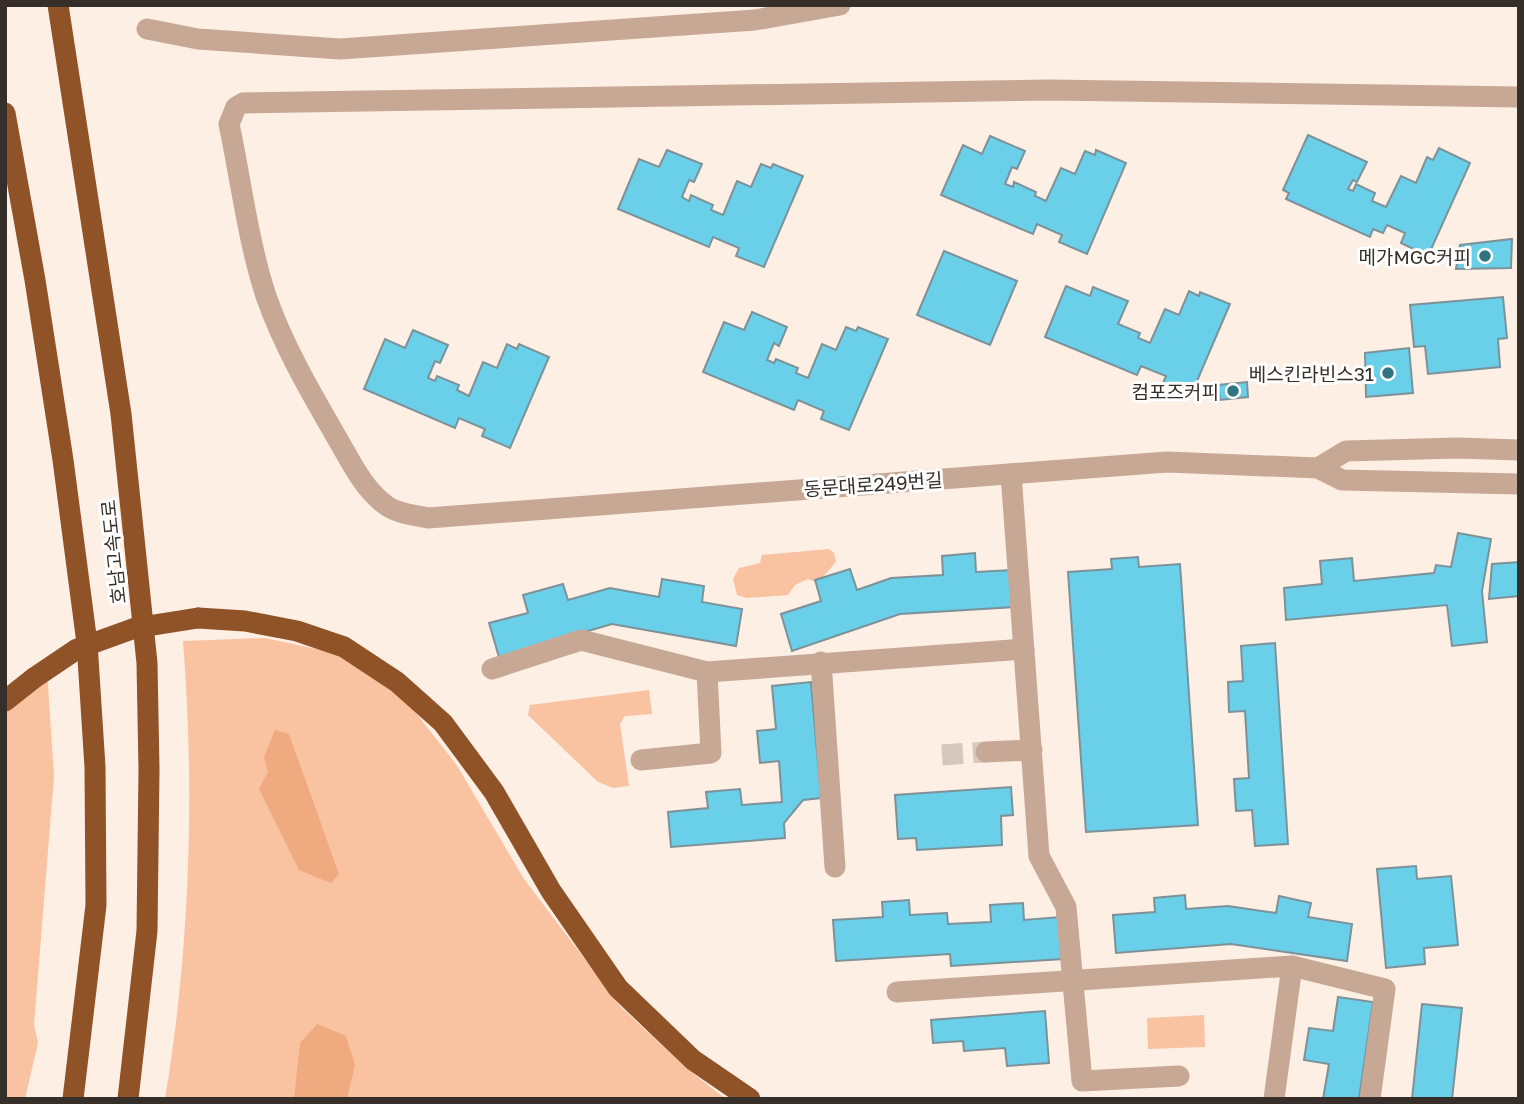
<svg xmlns="http://www.w3.org/2000/svg" width="1524" height="1104" font-family="'Golos Text','Noto Sans KR',sans-serif">
<rect width="100%" height="100%" fill="#feefe5"/>
<g fill="#f9c3a1">
<polygon points="829,549 834,553 836,562 823,577 815,582 808,579 795,585 788,595 747,598 737,595 733,579 739,568 760,563 762,555"/>
<path d="M 265,638 L 345,655 L 405,699 L 456,764 L 524,879 L 621,1007 L 686,1068 L 726,1099 L 165,1099 C 190,948 195,793 183,641 Z"/>
<polygon points="47,670 54,776 34,1025 38,1043 25,1099 5,1099 5,701"/>
<polygon points="649,690 652,714 625,716 620,724 629,786 613,788 598,782 528,715 530,705"/>
<polygon points="1204,1015 1205,1047 1148,1049 1147,1018"/>
</g>
<g fill="#f0aa7f">
<polygon points="275,730 289,734 339,874 331,883 299,870 259,789 268,772 264,757"/>
<polygon points="317,1024 346,1036 355,1065 347,1099 294,1099 300,1043"/>
</g>
<g fill="#6acfe8" stroke="#7c9298" stroke-width="2">
<polygon points="1308,135 1367,162 1357,182 1353,180 1348,189 1353,191 1356,184 1375,193 1372,201 1386,207 1401,176 1416,183 1427,157 1433,160 1439,148 1470,163 1428,256 1401,243 1405,233 1387,225 1383,233 1373,229 1370,237 1286,199 1289,193 1283,190"/>
<polygon points="990,136 1025,151 1017,169 1012,167 1005,184 1013,187 1014,182 1036,192 1035,196 1046,201 1061,168 1075,174 1085,151 1095,155 1096,150 1126,163 1087,254 1059,242 1062,235 1037,224 1033,234 941,195 963,145 982,154"/>
<polygon points="667,150 702,164 694,182 689,180 682,197 689,201 691,195 713,205 711,210 723,215 737,181 751,187 761,164 771,168 773,164 803,176 764,267 736,256 739,248 713,237 709,247 618,209 639,159 659,167"/>
<polygon points="1512,239 1511,268 1456,269 1460,245"/>
<polygon points="944,251 1017,281 990,345 917,315"/>
<polygon points="1066,286 1090,296 1093,287 1128,301 1118,324 1140,333 1138,338 1150,343 1165,309 1179,315 1189,291 1199,296 1200,292 1230,304 1191,395 1163,383 1166,376 1141,366 1137,375 1045,337"/>
<polygon points="1503,297 1507,338 1498,339 1500,367 1428,374 1425,346 1414,347 1410,305"/>
<polygon points="752,312 787,327 779,346 774,343 767,360 774,363 776,359 798,368 796,373 808,378 822,344 836,350 846,327 856,331 858,327 888,339 849,430 821,419 824,411 798,400 794,410 703,372 724,322 744,330"/>
<polygon points="413,330 448,345 440,363 435,361 428,378 435,381 437,376 459,385 457,390 469,396 483,362 497,368 507,344 517,349 519,344 549,357 510,448 482,436 485,429 459,418 455,428 364,389 385,339 405,348"/>
<polygon points="1409,348 1413,393 1366,397 1365,353"/>
<polygon points="1247,382 1248,397 1220,400 1218,385"/>
<polygon points="1458,533 1491,539 1482,591 1487,642 1452,646 1447,605 1286,620 1284,588 1322,584 1320,561 1352,558 1354,581 1434,573 1436,565 1451,567"/>
<polygon points="975,553 976,572 1012,570 1015,607 900,614 792,651 781,614 821,601 815,580 850,569 857,590 891,578 943,575 942,556"/>
<polygon points="1138,557 1139,567 1180,564 1198,825 1086,832 1068,572 1112,569 1111,559"/>
<polygon points="1519,562 1519,596 1489,599 1492,564"/>
<polygon points="662,579 704,586 702,602 742,609 736,646 612,624 499,657 489,623 528,613 523,595 563,584 568,600 610,588 659,597"/>
<polygon points="1275,643 1288,844 1255,846 1252,810 1236,811 1234,779 1249,778 1245,711 1229,712 1228,682 1243,681 1241,646"/>
<polygon points="811,682 821,798 803,800 784,823 785,838 671,847 668,812 708,808 706,792 740,789 742,805 782,802 779,761 760,763 757,731 776,729 772,686"/>
<polygon points="1011,787 1013,815 1001,816 1002,845 917,850 916,838 898,839 895,795"/>
<polygon points="1416,866 1417,879 1451,876 1458,945 1424,948 1425,964 1386,968 1377,869"/>
<polygon points="1185,895 1186,909 1228,906 1276,913 1279,896 1311,903 1308,917 1352,924 1347,961 1231,944 1116,953 1113,915 1155,912 1154,898"/>
<polygon points="909,900 910,915 947,913 948,924 991,922 990,905 1023,903 1024,920 1060,917 1063,959 951,966 950,954 836,961 833,920 883,917 882,902"/>
<polygon points="1338,997 1373,1002 1359,1099 1323,1099 1329,1064 1304,1060 1309,1028 1333,1031"/>
<polygon points="1422,1004 1462,1008 1452,1099 1412,1099"/>
<polygon points="1045,1011 1049,1063 1007,1066 1005,1048 964,1051 963,1041 933,1043 931,1020"/>
</g>
<g fill="none" stroke-linecap="round" stroke-linejoin="round">
<polyline stroke="#d6c8bf" stroke-width="21" stroke-dasharray="21 10" stroke-linecap="butt" points="942,755 986,752"/>
<g stroke="#c7a895" stroke-width="21">
<polyline points="147,29 198,39 340,49 755,20 840,5"/>
<path d="M 1519,97 L 1050,90 L 243,103 L 236,107 L 229,124 C 241,181 248,241 266,296 C 283,345 311,393 337,438 C 351,462 364,490 387,506 C 399,514 414,515 428,518 L 1167,462 L 1318,468 L 1342,480 L 1519,484"/>
<polyline points="1318,468 1346,451 1458,448 1519,450"/>
<polyline points="1011,474 1039,856 1066,907 1082,1081 1179,1076"/>
<polyline points="821,662 835,867"/>
<polyline points="492,669 581,640 707,672 1024,649"/>
<polyline points="986,752 1032,750"/>
<polyline points="641,760 711,753 707,672"/>
<polyline points="897,992 1292,966 1385,989 1370,1099"/>
<polyline points="1274,1099 1292,966"/>
</g>
<g stroke="#905227" stroke-width="21">
<polyline points="58,5 121,414 147,663 149,769 147,931 128,1099"/>
<polyline points="5,113 35,280 63,460 87,643 95,767 96,905 73,1099"/>
<polyline points="198,618 245,621 297,631 344,647 397,682 443,723 494,792 551,891 618,988 693,1060 750,1099"/>
<polyline points="5,701 34,678"/>
</g>
<polyline stroke="#905227" stroke-width="21" points="34,678 77,649 135,628 198,618"/>
</g>
<g fill="#307484" stroke="#fff" stroke-width="2.5">
<circle cx="1485" cy="256" r="7"/>
<circle cx="1388" cy="373" r="7"/>
<circle cx="1233" cy="391" r="7"/>
</g>
<g text-anchor="middle" dominant-baseline="central" stroke-width="6" stroke-linejoin="round" paint-order="stroke">
<g font-size="19" fill="#352e29" stroke="#fff" text-anchor="end">
<text x="1471" y="256">메가MGC커피</text>
<text x="1374" y="373">베스킨라빈스31</text>
<text x="1219" y="391">컴포즈커피</text>
</g>
<g font-size="19" fill="#352e29" stroke="#fff">
<text transform="translate(873 484) rotate(-4)">동문대로249번길</text>
<text transform="translate(113 552) rotate(-96)">호남고속도로</text>
</g>
</g>
<rect width="1524" height="1104" fill="none" stroke="#352e29" stroke-width="14"/>
</svg>
